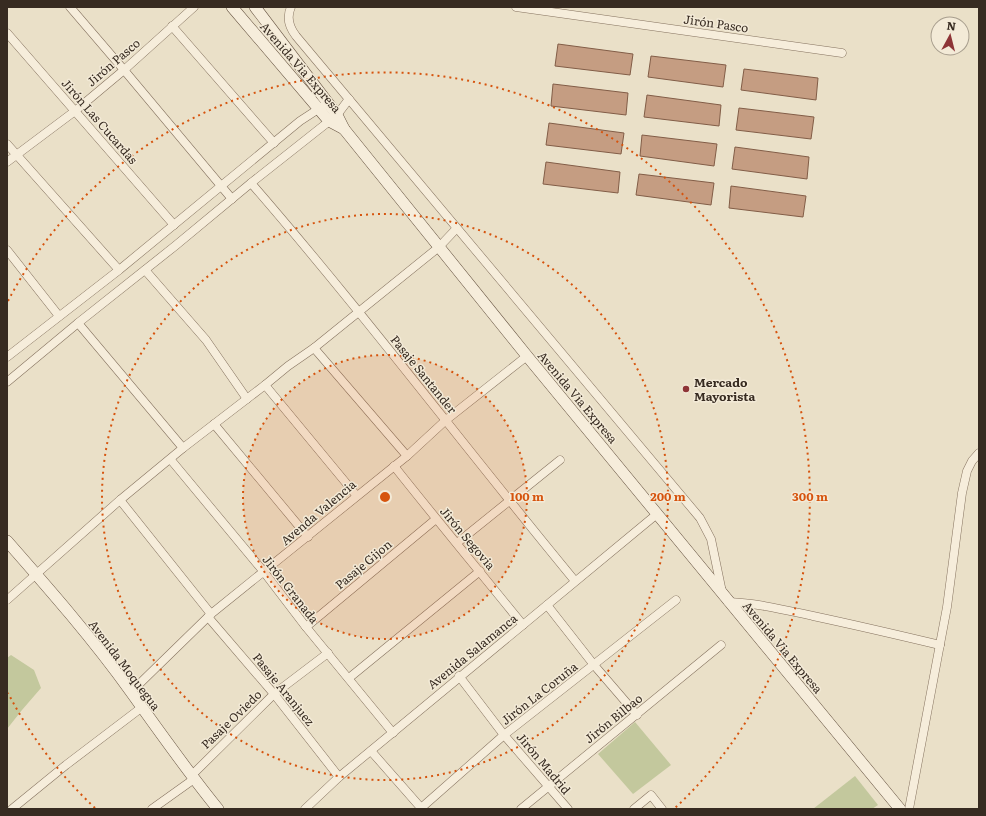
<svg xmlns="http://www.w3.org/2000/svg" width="986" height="816" font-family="Literata,serif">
<rect width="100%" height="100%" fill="#eae0c8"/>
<g fill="#c3c89d">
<polygon points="11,655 34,670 41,688 22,710 7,729 7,658"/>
<polygon points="635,722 671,765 633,794 598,754"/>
<polygon points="855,776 878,805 872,809 813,809"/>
</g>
<g fill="#c59d82" stroke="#825d47">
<polygon points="558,44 633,54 630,75 555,66"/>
<polygon points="651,56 726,65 723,87 648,77"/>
<polygon points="744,69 818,78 816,100 741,90"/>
<polygon points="553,84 628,93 626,115 551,106"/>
<polygon points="647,95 721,105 719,126 644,117"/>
<polygon points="739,108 814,117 811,139 736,130"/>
<polygon points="549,123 624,133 621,154 546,145"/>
<polygon points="642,135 717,144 714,166 640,156"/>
<polygon points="735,147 809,157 807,179 732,169"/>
<polygon points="546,162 620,172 618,193 543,184"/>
<polygon points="639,174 714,183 711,205 636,195"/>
<polygon points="731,186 806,196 803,217 729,208"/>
</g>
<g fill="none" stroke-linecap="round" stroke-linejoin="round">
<g stroke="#85725f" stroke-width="9">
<g id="street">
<polyline points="70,7 124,70 232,199"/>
<path d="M 291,7 C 286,18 289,27 296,36 L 700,518 L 711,539 L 722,592"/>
<polyline points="516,7 842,53"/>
<polyline points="172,26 274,143"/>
<polyline points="7,33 174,225"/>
<polyline points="7,144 119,270"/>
<polyline points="7,162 75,111 124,70 194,7"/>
<path d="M 251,183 C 363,312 466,449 575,581"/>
<polyline points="7,250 59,316"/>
<polyline points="145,270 206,340 247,399"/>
<polyline points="78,323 183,448"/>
<polyline points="314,348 407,456"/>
<polyline points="7,357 119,270 300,121 323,106"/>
<polyline points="7,382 78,323 175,246 251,183 337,115 349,99"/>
<polyline points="265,385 356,495"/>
<polyline points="214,424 308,537"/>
<polyline points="171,460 264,572 306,627 393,733"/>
<path d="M 394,466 C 436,519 480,572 523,625"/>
<polyline points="120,500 211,614"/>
<polyline points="457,543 560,460"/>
<polyline points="7,600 120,500 183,448 265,385 288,366 314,348 439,247 456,229"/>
<path d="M 728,602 C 757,603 785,610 813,616 C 855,625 898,635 940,645"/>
<polyline points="547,605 594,665 637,715"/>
<polyline points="208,617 274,694 339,777"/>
<polyline points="306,627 436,519"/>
<polyline points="459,676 504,735 568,809"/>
<polyline points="349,678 480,571"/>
<polyline points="131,692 211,614 407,456 446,420 527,356"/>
<polyline points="371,751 422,809"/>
<polyline points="191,776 274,694 328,653"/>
<polyline points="12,809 66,765 141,708"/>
<polyline points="152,809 194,779"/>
<polyline points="305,809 339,777 657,514"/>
<polyline points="420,809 504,735 676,600"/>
<polyline points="521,809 721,645"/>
<polyline points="634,809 651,795 662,809"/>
<polyline points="909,809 947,607 962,493 967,471 972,461 979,453"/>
</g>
</g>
<g stroke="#675442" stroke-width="12">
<g id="secondary">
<polyline points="232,7 329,121 344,129 527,356 900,809"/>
<polyline points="255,7 337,115 344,129"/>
<path d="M 7,541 C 50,590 93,639 131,692 C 159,731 187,771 218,809"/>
</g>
</g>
<use href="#street" stroke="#f6eddb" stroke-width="8"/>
<use href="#secondary" stroke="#f6eddb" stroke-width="11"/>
</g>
<circle cx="385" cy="497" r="142" fill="#d6540e" fill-opacity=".12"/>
<g fill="none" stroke="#d6540e" stroke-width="2" stroke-dasharray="2 4">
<circle cx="385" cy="497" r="142"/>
<circle cx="385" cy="497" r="283"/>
<path d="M95 808A425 425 0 0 1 8 693M8 301A425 425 0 1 1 675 808"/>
</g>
<circle fill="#8e3436" stroke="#f3ead7" stroke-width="1.5" cx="686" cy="389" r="4"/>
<g text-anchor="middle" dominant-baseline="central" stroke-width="3" stroke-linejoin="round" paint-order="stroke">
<g font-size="12" fill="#372b21" stroke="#f3ead7">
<text transform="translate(716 23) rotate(8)">Jirón Pasco</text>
<text transform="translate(113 62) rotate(-41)">Jirón Pasco</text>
<text transform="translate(301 67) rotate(49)">Avenida Via Expresa</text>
<text transform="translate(100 121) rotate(49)">Jirón Las Cucardas</text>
<text transform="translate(424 374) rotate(51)">Pasaje Santander</text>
<text transform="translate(578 397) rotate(50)">Avenida Via Expresa</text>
<text transform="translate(318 512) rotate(-40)">Avenda Valencia</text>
<text transform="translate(468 538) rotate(50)">Jirón Segovia</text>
<text transform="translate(363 564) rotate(-40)">Pasaje Gijon</text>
<text transform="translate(291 589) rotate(52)">Jirón Granada</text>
<text transform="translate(783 647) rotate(50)">Avenida Via Expresa</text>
<text transform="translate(472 651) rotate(-39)">Avenida Salamanca</text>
<text transform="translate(125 665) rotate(53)">Avenida Moquegua</text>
<text transform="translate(284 689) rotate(51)">Pasaje Aranjuez</text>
<text transform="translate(539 693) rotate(-38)">Jirón La Coruña</text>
<text transform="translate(613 718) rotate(-39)">Jirón Bilbao</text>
<text transform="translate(231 719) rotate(-44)">Pasaje Oviedo</text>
<text transform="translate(544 763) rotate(50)">Jirón Madrid</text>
</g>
<g font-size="12" font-weight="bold" fill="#372b21" stroke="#f3ead7" text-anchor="start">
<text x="694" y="382">Mercado<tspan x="694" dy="14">Mayorista</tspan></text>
</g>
</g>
<circle cx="385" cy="497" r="6" fill="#d6540e" stroke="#f3ead7" stroke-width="2"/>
<g font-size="12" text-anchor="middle" font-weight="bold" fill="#d6540e" stroke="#f3ead7" stroke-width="3" stroke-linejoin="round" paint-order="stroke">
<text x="527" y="501">100 m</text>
<text x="668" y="501">200 m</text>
<text x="810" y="501">300 m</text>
</g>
<rect width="986" height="816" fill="none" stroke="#372b21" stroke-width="16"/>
<g transform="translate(950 36) rotate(7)"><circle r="19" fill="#f3ead7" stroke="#a89e8e"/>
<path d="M0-3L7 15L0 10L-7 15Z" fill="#8e3436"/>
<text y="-6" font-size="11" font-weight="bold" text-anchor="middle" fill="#372b21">N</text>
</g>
</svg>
